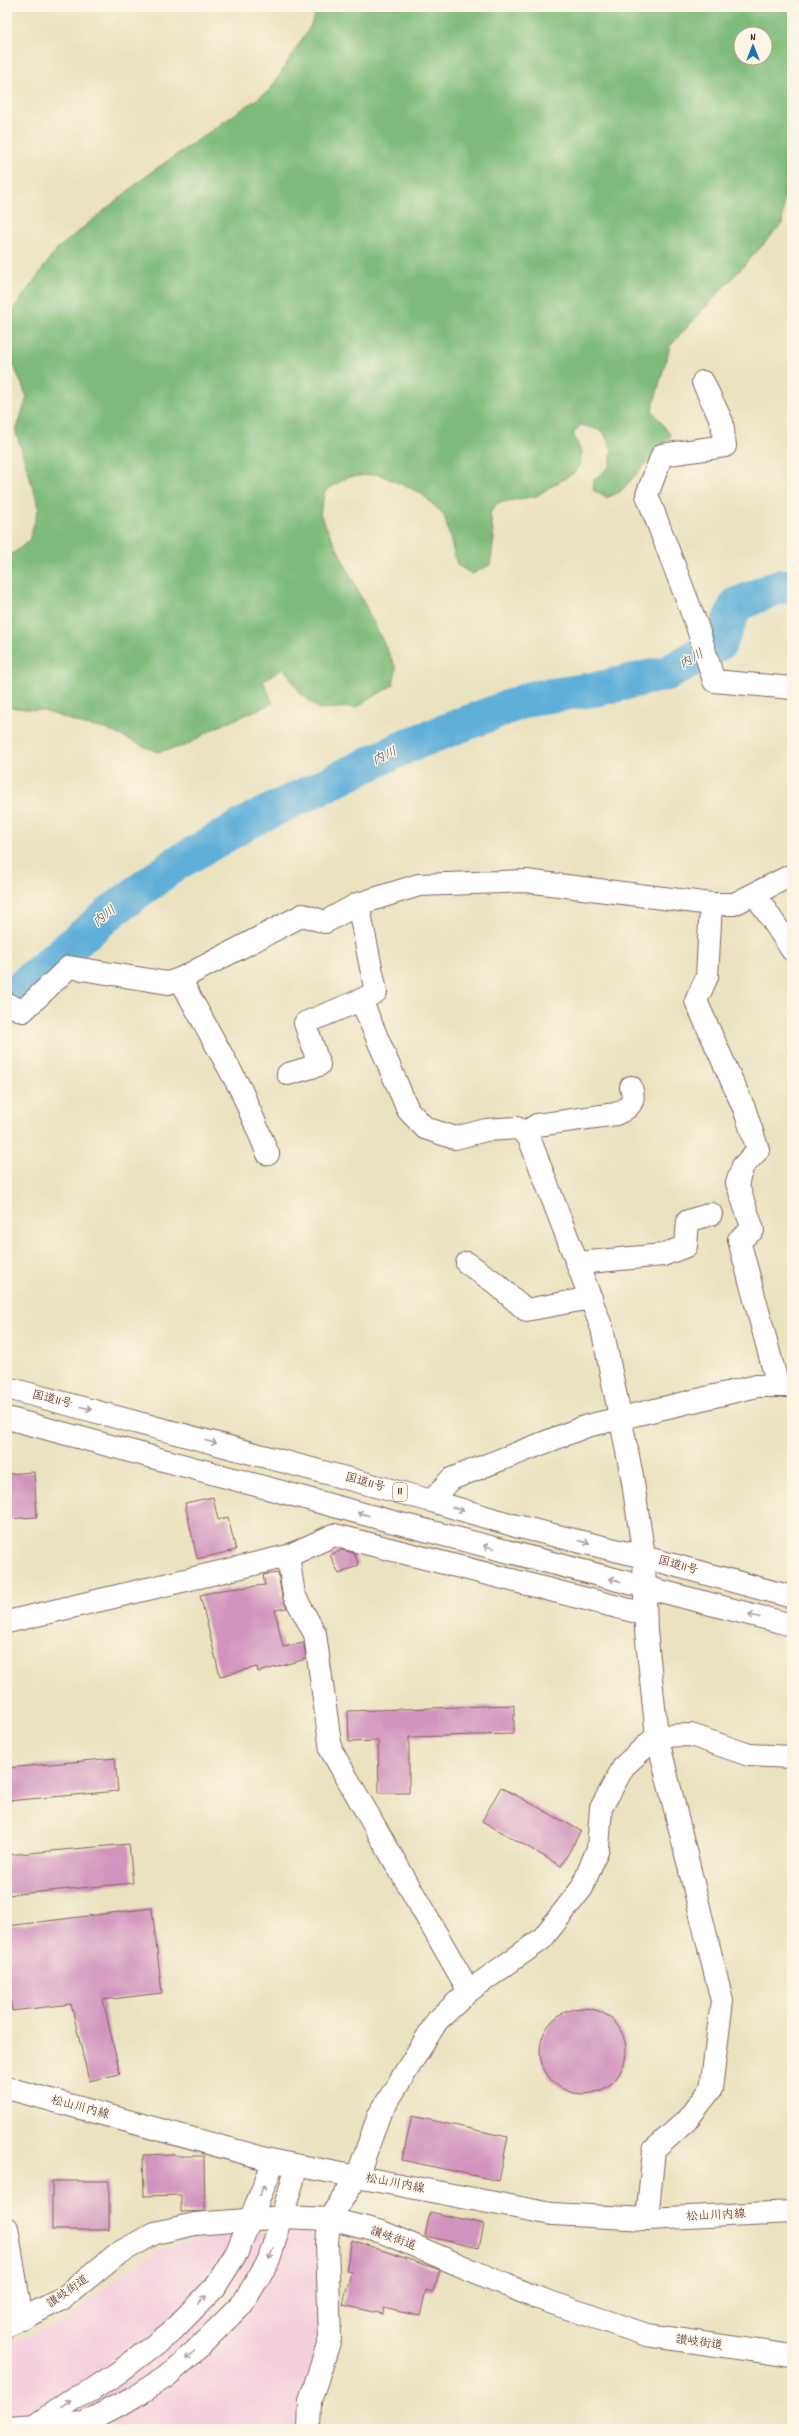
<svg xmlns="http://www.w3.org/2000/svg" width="799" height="2436" font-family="Dekko,'Klee One',sans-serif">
<rect width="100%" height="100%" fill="#fcf5e5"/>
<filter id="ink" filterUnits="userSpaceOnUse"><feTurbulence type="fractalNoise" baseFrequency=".025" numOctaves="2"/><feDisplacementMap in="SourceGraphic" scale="8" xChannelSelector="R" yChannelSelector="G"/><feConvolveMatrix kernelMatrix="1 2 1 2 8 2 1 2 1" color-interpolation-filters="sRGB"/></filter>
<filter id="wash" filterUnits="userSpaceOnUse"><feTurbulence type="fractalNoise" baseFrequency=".012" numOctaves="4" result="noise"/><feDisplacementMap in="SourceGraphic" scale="16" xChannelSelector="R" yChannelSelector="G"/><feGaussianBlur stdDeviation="0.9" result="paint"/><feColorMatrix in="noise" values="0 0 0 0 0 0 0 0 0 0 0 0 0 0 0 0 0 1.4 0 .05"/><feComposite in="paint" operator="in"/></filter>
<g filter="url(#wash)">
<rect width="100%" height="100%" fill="#ebe2c0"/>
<polygon fill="#f4cfde" points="315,2229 322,2240 320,2342 299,2429 7,2429 7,2342 23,2338 68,2318 123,2273 159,2250 189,2242 226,2236"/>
<path fill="#7ebb7a" stroke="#646d52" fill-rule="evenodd" d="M 318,7 L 792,7 L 792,143 L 786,169 L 782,224 L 670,346 L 652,410 L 671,436 L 620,492 L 606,498 L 593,490 L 594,480 L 610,466 L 612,449 L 603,431 L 581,425 L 573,434 L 582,453 L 577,471 L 536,496 L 497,503 L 490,513 L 494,539 L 490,565 L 472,574 L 457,565 L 444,515 L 421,493 L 378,474 L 348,477 L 325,491 L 320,514 L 396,668 L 393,685 L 357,707 L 319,709 L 301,694 L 284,668 L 263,681 L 273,703 L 215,728 L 185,746 L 157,752 L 106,729 L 85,725 L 44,711 L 7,707 L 7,558 L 29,541 L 39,507 L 16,432 L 27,397 L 14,366 L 10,342 L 10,314 L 57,249 L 150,173 L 270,90 L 311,25 ZM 741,34 L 765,34 L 765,58 L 741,58 Z"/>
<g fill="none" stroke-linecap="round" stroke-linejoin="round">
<polyline stroke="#5eafd9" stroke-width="35" points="7,1008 21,987 116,908 177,863 254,819 409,745 532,698 597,689 668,673 720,643 736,605 778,587 792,586"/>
</g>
<g id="blocks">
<g fill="#d193bd">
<polygon points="34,1472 37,1517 7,1519 7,1474"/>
<polygon points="213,1497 218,1520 228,1517 236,1550 197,1559 185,1503"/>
<polygon points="342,1550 354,1553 359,1565 339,1574 330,1555"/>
<polygon points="278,1573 282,1597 287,1608 275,1610 283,1647 304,1643 306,1659 258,1672 257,1667 220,1676 200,1595 222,1590 265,1585 263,1575"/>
<polygon points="514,1705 514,1734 409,1737 409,1793 379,1793 378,1741 349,1742 348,1711"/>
<polygon points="115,1758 118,1791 7,1801 7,1768"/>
<polygon points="501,1787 581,1831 561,1866 482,1821"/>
<polygon points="129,1844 133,1883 7,1895 7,1855"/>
<polygon points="152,1908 162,1993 103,2000 120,2074 89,2081 71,2004 12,2011 7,1973 7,1926"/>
<circle cx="583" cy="2051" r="43"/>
<polygon points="412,2116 508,2137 499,2181 402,2160"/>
<polygon points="174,2154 174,2156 204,2156 205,2211 181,2212 181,2195 144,2196 143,2155"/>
<rect x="52" y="2181" width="57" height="49"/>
<polygon points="430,2212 484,2224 479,2248 425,2236"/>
<polygon points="352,2240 440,2270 433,2292 426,2290 420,2316 384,2308 383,2314 343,2305 351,2272 346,2271"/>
</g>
</g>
</g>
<g filter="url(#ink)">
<use href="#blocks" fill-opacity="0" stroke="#82635f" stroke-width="1"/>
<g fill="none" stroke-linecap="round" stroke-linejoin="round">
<g stroke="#82635f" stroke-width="24">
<g id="minor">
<polyline points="703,382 722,422 725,446 662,455 647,495 697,626 714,681 792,688"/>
<polyline points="755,894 792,950"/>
<polyline points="358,904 376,992 361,1000 408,1110 425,1128 455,1138 486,1130 517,1128 528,1135 602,1328 632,1476 644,1557 646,1631 657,1736 722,2001 711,2089 686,2121 654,2150 647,2219"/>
<polyline points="711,904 707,977 696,1001 744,1108 758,1150 743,1166 737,1183 753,1230 739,1240 778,1386"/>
<polyline points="180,979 241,1090 268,1154"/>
<polyline points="7,1004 23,1011 69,967 168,983 180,979 303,915 325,922 358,904 419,885 526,881 711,904 734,904 792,875"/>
<polyline points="288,1074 319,1065 305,1023 361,1000"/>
<path d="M 524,1133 L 537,1125 L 616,1114 C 630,1108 636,1102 631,1087"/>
<polyline points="467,1263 494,1282 526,1310 591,1298"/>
<polyline points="578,1263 663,1255 686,1246 688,1221 711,1214"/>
<polyline points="432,1501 451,1479 587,1426 757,1386 792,1386"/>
<polyline points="288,1556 294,1595 315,1634 331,1750 469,1991"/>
<polyline points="7,1622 288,1556 334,1535 645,1614"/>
<polyline points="7,2228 22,2320"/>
<polyline points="7,2326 62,2299 117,2254 155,2233 195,2224 283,2217 329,2219 382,2232 532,2296 647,2335 792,2356"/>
<polyline points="34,2426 73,2399 92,2390 119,2372 170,2333 215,2287 237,2252 274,2161"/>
<polyline points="7,2428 84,2423 136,2396 167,2376 193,2353 243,2303 269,2260 297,2166"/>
<polyline points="309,2429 310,2401 330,2339 327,2244 329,2219 357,2177 379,2115 437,2021 469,1991 542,1939 582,1888 598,1848 601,1808 624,1766 657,1736 691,1735 749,1755 792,1757"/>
</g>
</g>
<g stroke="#82635f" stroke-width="24">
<polyline id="major" points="7,2088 274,2161 552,2214 647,2219 792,2212"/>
</g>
<g stroke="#82635f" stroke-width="24">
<g id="highway">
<polyline points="7,1388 432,1501 516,1526 644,1557 792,1597"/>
<polyline points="7,1418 386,1520 792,1625"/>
</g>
</g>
<use href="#minor" stroke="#fff" stroke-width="22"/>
<use href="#major" stroke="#fff" stroke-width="22"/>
<use href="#highway" stroke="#fff" stroke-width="22"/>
</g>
<defs><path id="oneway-shaft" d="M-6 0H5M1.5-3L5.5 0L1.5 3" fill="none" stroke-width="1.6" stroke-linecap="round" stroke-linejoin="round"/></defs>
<g stroke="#ae9aa0">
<use href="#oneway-shaft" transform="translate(86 1408) rotate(14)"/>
<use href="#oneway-shaft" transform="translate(211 1442) rotate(15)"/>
<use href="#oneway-shaft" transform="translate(458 1509) rotate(16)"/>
<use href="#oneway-shaft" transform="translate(363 1514) rotate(-165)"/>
<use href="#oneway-shaft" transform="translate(584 1542) rotate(14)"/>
<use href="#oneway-shaft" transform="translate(489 1547) rotate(-165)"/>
<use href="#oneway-shaft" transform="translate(615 1580) rotate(-165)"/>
<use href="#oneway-shaft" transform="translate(754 1616) rotate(-166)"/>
<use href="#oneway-shaft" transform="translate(262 2190) rotate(-66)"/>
<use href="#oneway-shaft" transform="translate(271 2254) rotate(110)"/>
<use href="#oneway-shaft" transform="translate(202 2300) rotate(-45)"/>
<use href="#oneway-shaft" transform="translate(190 2355) rotate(138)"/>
<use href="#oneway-shaft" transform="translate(66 2403) rotate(-35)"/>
</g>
</g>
<g text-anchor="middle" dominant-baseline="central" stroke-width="3" stroke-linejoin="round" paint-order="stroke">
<rect fill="#fcf5e5" stroke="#7f5f63" stroke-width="1" x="393" y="1483" width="14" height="18" rx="3"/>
<g font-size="11" font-weight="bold" fill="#4a1f2b">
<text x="400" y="1492">11</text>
</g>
<g font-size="12" fill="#4a1f2b" stroke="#fcf5e5">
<text transform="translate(52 1400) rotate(14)">国道11号</text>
<text transform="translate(365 1483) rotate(15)">国道11号</text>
<text transform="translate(678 1566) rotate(15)">国道11号</text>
<text transform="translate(80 2108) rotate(15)">松山川内線</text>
<text transform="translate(395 2184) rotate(11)">松山川内線</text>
<text transform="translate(716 2216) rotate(-3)">松山川内線</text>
<text transform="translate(393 2239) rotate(20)">讃岐街道</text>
<text transform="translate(68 2292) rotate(-35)">讃岐街道</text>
<text transform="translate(699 2343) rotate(8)">讃岐街道</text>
</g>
<g font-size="13" font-style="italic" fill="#515168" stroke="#fcf5e5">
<text transform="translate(692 660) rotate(-30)">内川</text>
<text transform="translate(385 757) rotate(-25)">内川</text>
<text transform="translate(105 917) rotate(-39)">内川</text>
</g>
</g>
<rect width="799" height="2436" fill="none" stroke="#fcf5e5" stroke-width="24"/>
<g transform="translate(753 46)"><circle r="19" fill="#fcf5e5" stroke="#b59f9b"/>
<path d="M0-3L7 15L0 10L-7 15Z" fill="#1f6fb2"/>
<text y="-6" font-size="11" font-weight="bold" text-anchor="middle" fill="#4a1f2b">N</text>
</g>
</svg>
